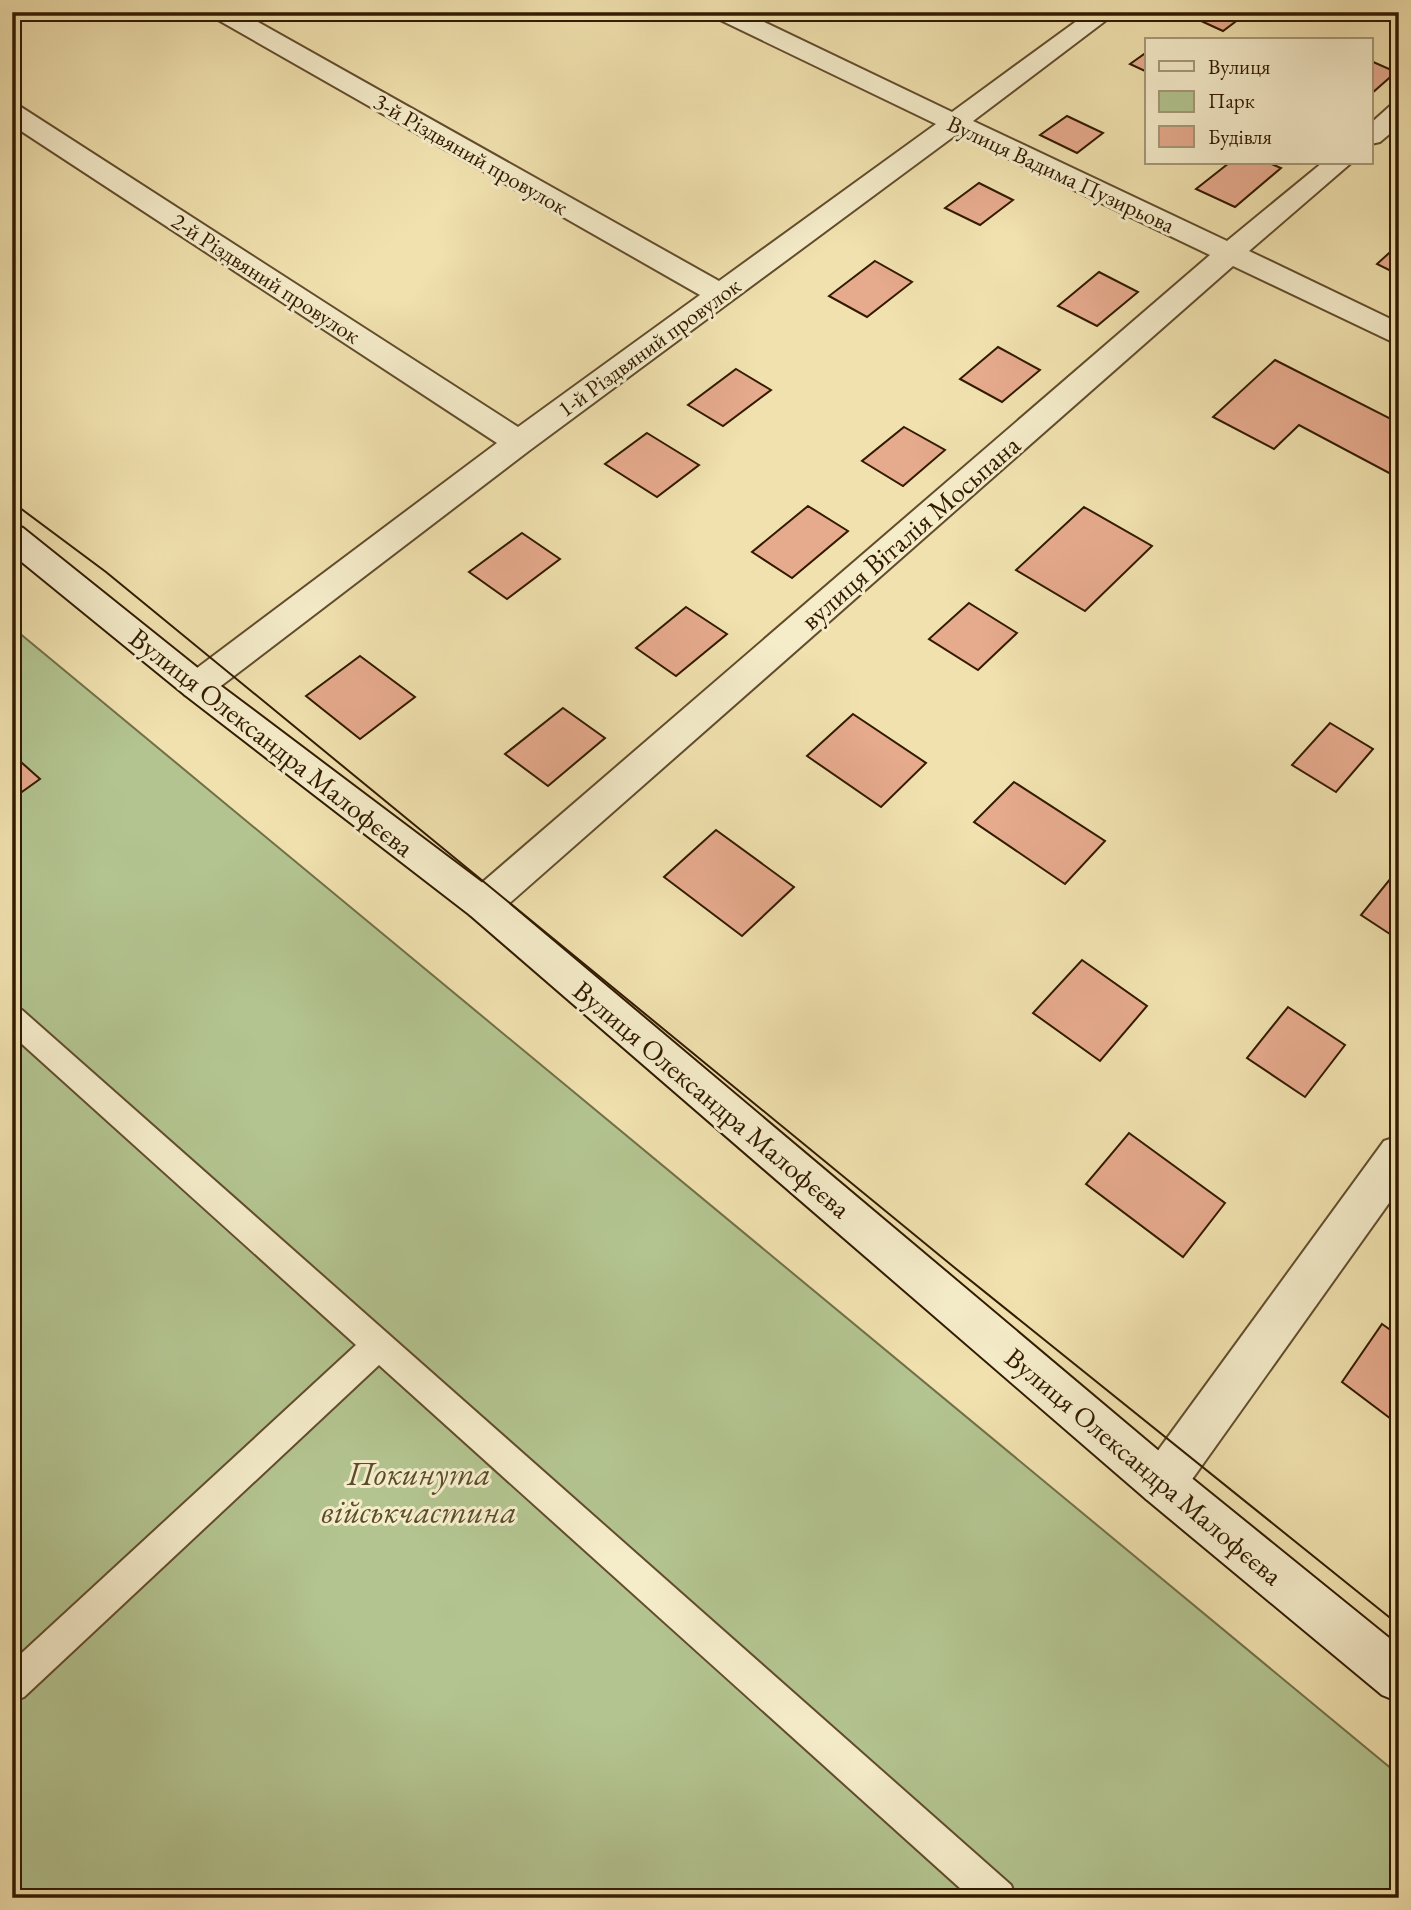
<svg xmlns="http://www.w3.org/2000/svg" width="1411" height="1910" font-family="'EB Garamond',serif">
<rect width="100%" height="100%" fill="#f0e1ae"/>
<filter id="stains"><feTurbulence type="fractalNoise" baseFrequency=".00286" numOctaves="4"/><feColorMatrix values="0 0 0 0 .2 0 0 0 0 .09 0 0 0 0 .02 0 0 0 .5 -.17"/></filter>
<radialGradient id="worn" r=".72"><stop offset=".6" stop-color="#630" stop-opacity="0"/><stop offset="1" stop-color="#630" stop-opacity=".3"/></radialGradient>
<polygon fill="#b3c490" stroke="#726f48" stroke-width="2" points="12,627 1399,1775 1399,1898 12,1898"/>
<g fill="#e6aa8d" stroke="#321a00" stroke-width="2">
<polygon points="1192,12 1245,12 1247,13 1223,31 1188,15"/>
<polygon points="1147,52 1147,72 1130,64"/>
<polygon points="1371,61 1396,72 1371,94"/>
<polygon points="1067,116 1103,133 1077,153 1040,135"/>
<polygon points="1229,163 1269,163 1281,168 1235,207 1196,189"/>
<polygon points="979,183 1013,200 980,225 945,208"/>
<polygon points="1399,244 1399,275 1377,264"/>
<polygon points="875,261 912,282 867,317 829,296"/>
<polygon points="1099,272 1138,292 1097,326 1058,306"/>
<polygon points="998,347 1040,370 1002,402 960,379"/>
<polygon points="1275,360 1399,423 1399,466 1391,474 1299,425 1274,449 1213,417"/>
<polygon points="736,369 771,390 723,426 688,405"/>
<polygon points="904,427 945,450 903,486 862,461"/>
<polygon points="647,433 699,465 657,497 605,464"/>
<polygon points="808,506 848,531 792,578 752,552"/>
<polygon points="1084,507 1152,546 1085,611 1016,570"/>
<polygon points="522,533 560,559 507,599 469,572"/>
<polygon points="969,603 1017,633 978,670 929,639"/>
<polygon points="686,607 727,634 676,676 636,648"/>
<polygon points="360,656 415,697 360,739 306,696"/>
<polygon points="563,708 605,738 548,786 505,754"/>
<polygon points="853,714 926,763 881,807 807,756"/>
<polygon points="1330,723 1373,749 1336,792 1292,765"/>
<polygon points="12,754 40,779 12,799"/>
<polygon points="1014,782 1105,841 1065,884 974,822"/>
<polygon points="716,830 794,887 742,936 664,877"/>
<polygon points="1399,868 1399,940 1361,915"/>
<polygon points="1082,960 1147,1006 1100,1061 1033,1013"/>
<polygon points="1288,1007 1345,1045 1305,1097 1247,1058"/>
<polygon points="1129,1133 1225,1203 1183,1257 1086,1184"/>
<polygon points="1382,1324 1399,1336 1399,1425 1342,1382"/>
</g>
<g fill="none" stroke-linecap="round" stroke-linejoin="round">
<g stroke="#624c2c" stroke-width="4">
<polygon id="lane" points="12,1006 22,1010 1011,1885 1016,1898 971,1898 379,1365 24,1697 12,1702 12,1662 356,1345 12,1035"/>
</g>
<g stroke="#624c2c" stroke-width="4">
<g id="street">
<polygon points="210,12 240,12 719,281 936,124 714,17 711,12 743,12 952,112 1089,12 1117,12 973,121 1227,241 1322,163 1351,163 1249,251 1399,323 1399,345 1233,266 496,915 483,920 470,915 464,904 470,893 1210,255 957,134 530,450 209,695 197,699 185,695 180,686 185,677 497,443 12,125 12,105 21,107 518,427 700,295 213,17"/>
<polygon points="1399,104 1399,126 1380,142 1371,144 1371,123 1390,106"/>
<polygon points="1399,1136 1399,1189 1178,1499 1162,1506 1146,1499 1139,1483 1146,1467 1384,1141"/>
</g>
</g>
<g stroke="#321a00" stroke-width="4">
<polygon id="secondary" points="12,524 23,528 209,677 496,893 1178,1467 1399,1646 1399,1702 1382,1695 1146,1499 470,915 185,695 12,554"/>
</g>
<use href="#lane" fill="#f5ecca" fill-rule="evenodd"/>
<use href="#street" fill="#f5ecca" fill-rule="evenodd"/>
<use href="#secondary" fill="#f5ecca" fill-rule="evenodd"/>
<polyline stroke="#321a00" stroke-width="2" points="12,502 106,572 955,1268 1399,1625"/>
</g>
<g text-anchor="middle" dominant-baseline="central" stroke-width="6" stroke-linejoin="round" paint-order="stroke">
<g font-size="23" fill="#321a00" stroke="#f5ecca">
<text transform="translate(471 154) rotate(30)">3-й Різдвяний провулок</text>
<text transform="translate(1061 174) rotate(25)">Вулиця Вадима Пузирьова</text>
<text transform="translate(266 278) rotate(33)">2-й Різдвяний провулок</text>
<text transform="translate(649 347) rotate(-36)">1-й Різдвяний провулок</text>
</g>
<g font-size="28" fill="#321a00" stroke="#f5ecca">
<text transform="translate(910 532) rotate(-41)">вулиця Віталія Мосьпана</text>
<text transform="translate(272 742) rotate(38)">Вулиця Олександра Малофєєва</text>
<text transform="translate(712 1099) rotate(40)">Вулиця Олександра Малофєєва</text>
<text transform="translate(1144 1466) rotate(40)">Вулиця Олександра Малофєєва</text>
</g>
<g font-size="33" font-style="italic" fill="#594d2b" stroke="#f5ecca">
<text x="419" y="1473">Покинута<tspan x="419" dy="38">військчастина</tspan></text>
</g>
</g>
<rect width="1411" height="1910" fill="none" stroke="#f0e1ae" stroke-width="42"/>
<rect x="14" y="14" width="1383" height="1882" fill="none" stroke="#321a00" stroke-width="3.5"/>
<rect x="21" y="21" width="1369" height="1868" fill="none" stroke="#321a00" stroke-width="2"/>
<rect x="1145" y="38" width="228" height="126" fill="#f5ecca" stroke="#a79879" stroke-width="2"/>
<rect x="1159" y="61" width="35" height="10" fill="#f5ecca" stroke="#a79879" stroke-width="2"/>
<text x="1208" y="74" font-size="21" fill="#321a00">Вулиця</text>
<rect x="1159" y="91" width="35" height="21" fill="#b3c490" stroke="#a79879" stroke-width="2"/>
<text x="1208" y="108" font-size="21" fill="#321a00">Парк</text>
<rect x="1159" y="126" width="35" height="21" fill="#e6aa8d" stroke="#a79879" stroke-width="2"/>
<text x="1208" y="144" font-size="21" fill="#321a00">Будівля</text>
<rect width="100%" height="100%" filter="url(#stains)"/>
<rect width="100%" height="100%" fill="url(#worn)"/>
</svg>
